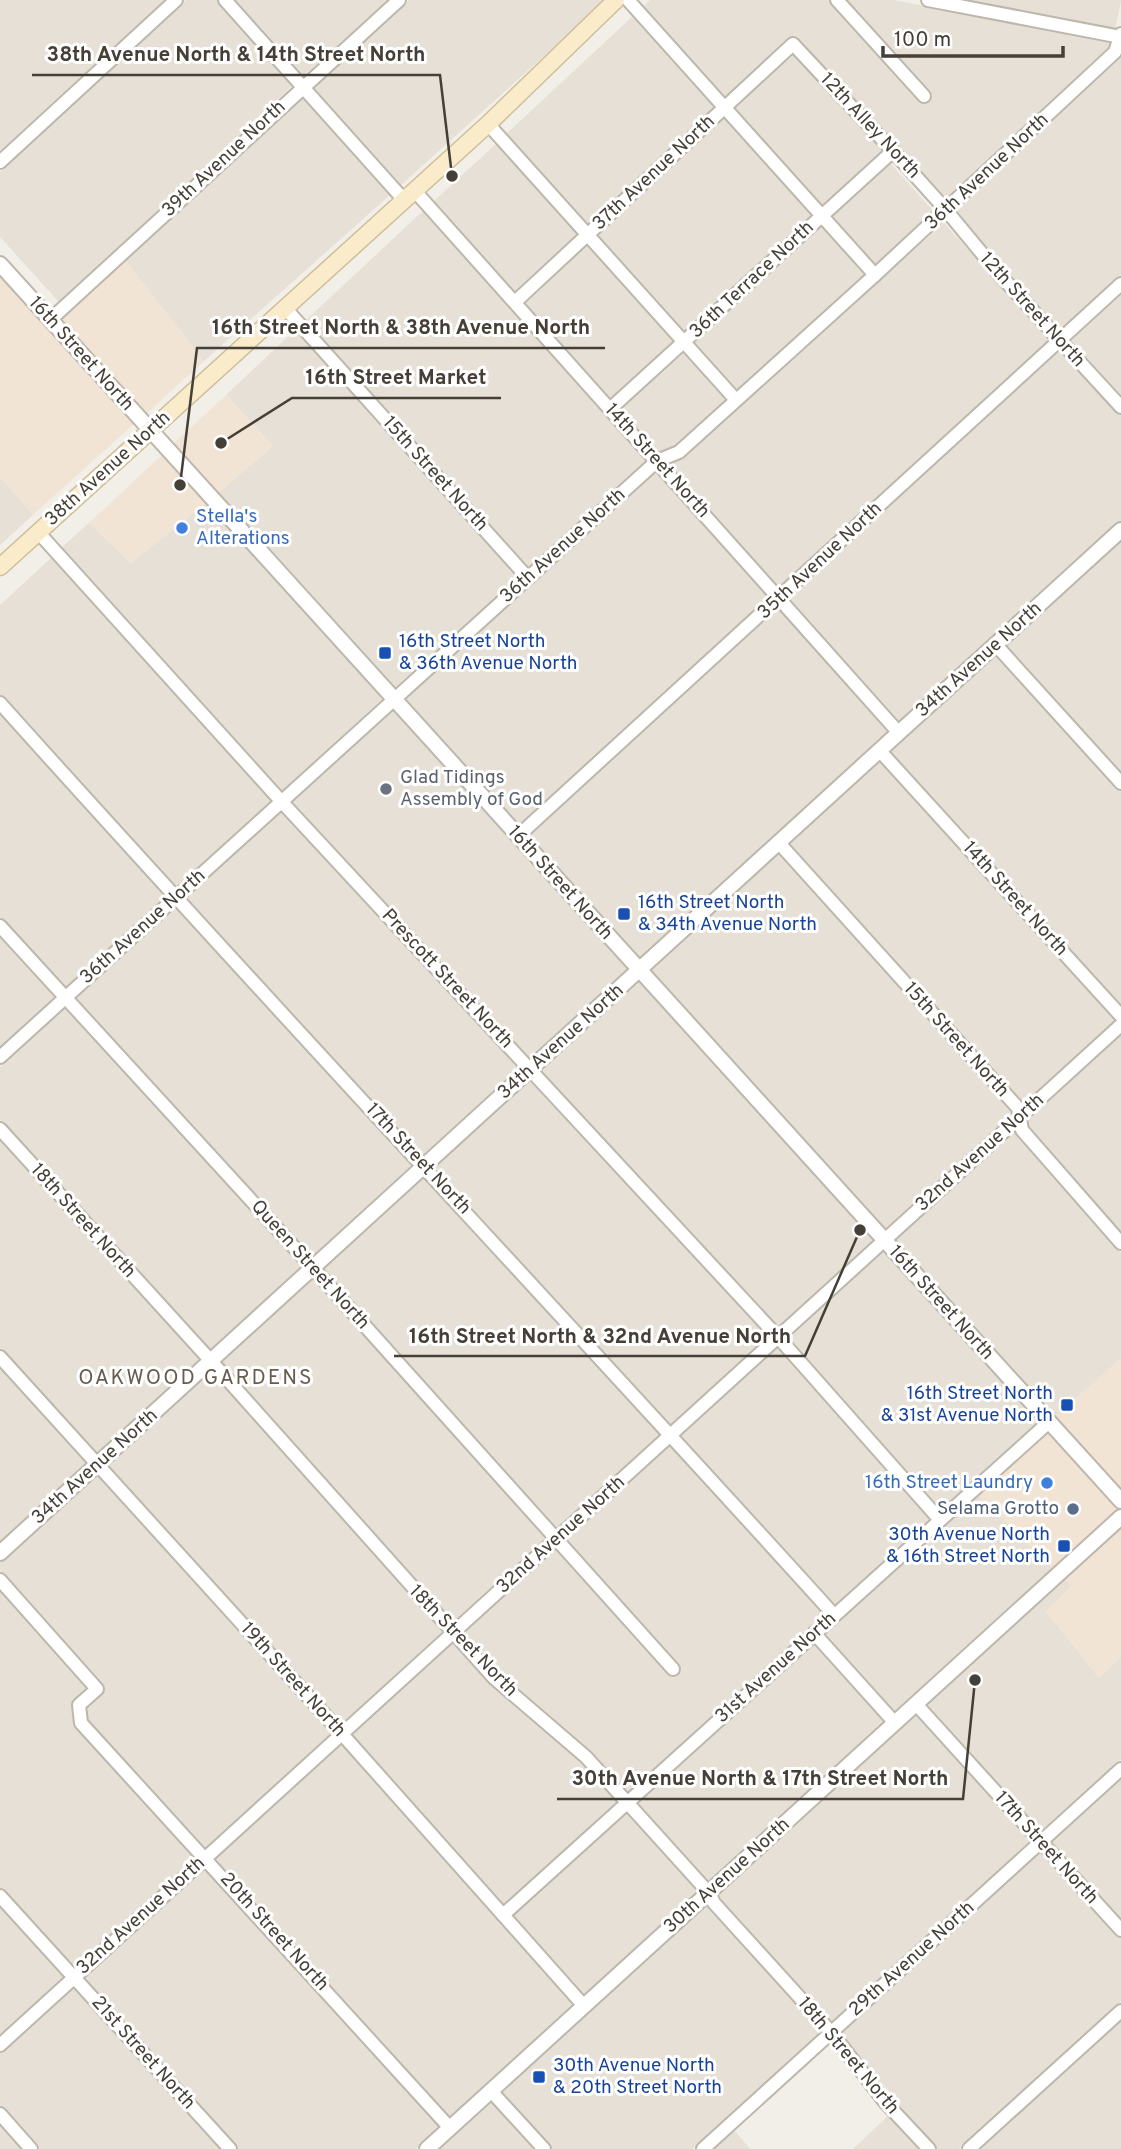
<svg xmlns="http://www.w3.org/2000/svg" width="1121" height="2149" font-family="Overpass,sans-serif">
<rect width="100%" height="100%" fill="#f2efe8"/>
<g fill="#e6e0d6">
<polygon points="0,0 166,0 0,153"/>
<polygon points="186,0 217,0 293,85 59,302 0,237 0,172"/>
<polygon points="234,0 388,0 302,77"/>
<polygon points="409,0 606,0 400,186 312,87"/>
<polygon points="650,0 828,0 924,105 933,96 845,0 893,0 1112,42 1109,47 944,202 793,36 725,98 643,7"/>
<polygon points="963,0 1121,0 1121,1 1115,29"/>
<polygon points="633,16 715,107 587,226 506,134"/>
<polygon points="796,51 886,151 828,205 821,206 734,109"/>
<polygon points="1121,55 1121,275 1059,332 953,214"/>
<polygon points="303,96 391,194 204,361 125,260"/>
<polygon points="725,117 812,215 683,334 597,236"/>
<polygon points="497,143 578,234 515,293 433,202"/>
<polygon points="890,163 934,212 875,266 831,217"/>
<polygon points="424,210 648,460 528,568 305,321"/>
<polygon points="944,223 1050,340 779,589 668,464 684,457"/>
<polygon points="822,225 866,274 736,391 693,344"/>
<polygon points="588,244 674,342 610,399 525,303"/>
<polygon points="1121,294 1121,398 1069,342"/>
<polygon points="296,329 519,577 393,689 217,494 273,446 226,395"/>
<polygon points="1060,350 1121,416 1121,521 899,724 788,599"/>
<polygon points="684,353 727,399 675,446 658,453 620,410"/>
<polygon points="657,471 770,597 518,827 403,699"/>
<polygon points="0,477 33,515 0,545"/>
<polygon points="207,502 384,697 281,792 61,548 89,523 131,563"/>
<polygon points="1121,540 1121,774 1005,646"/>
<polygon points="52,557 272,800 174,889 0,694 0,605"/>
<polygon points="779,608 890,732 640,961 528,837"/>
<polygon points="996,654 1121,792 1121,1007 890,752"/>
<polygon points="393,708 630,969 531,1060 290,802"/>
<polygon points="0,713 165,897 65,988 0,917"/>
<polygon points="880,760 1116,1020 1023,1104 788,844"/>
<polygon points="281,810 522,1068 424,1157 184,899"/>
<polygon points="779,852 1012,1110 1012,1114 884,1231 649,971"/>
<polygon points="175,907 415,1165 313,1259 75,999"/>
<polygon points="0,935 56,997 0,1048"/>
<polygon points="640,980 875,1239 778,1328 540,1070"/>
<polygon points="65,1007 303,1267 211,1352 0,1120 0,1067"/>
<polygon points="1121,1034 1121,1234 1028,1128 1026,1120"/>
<polygon points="531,1078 768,1336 671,1425 434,1167"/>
<polygon points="1015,1130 1121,1253 1121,1358 1054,1418 894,1241"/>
<polygon points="0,1138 202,1360 97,1455 0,1348"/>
<polygon points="425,1176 662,1434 556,1529 322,1269"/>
<polygon points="884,1250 1039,1420 940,1510 787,1338"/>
<polygon points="313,1278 547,1537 453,1624 220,1362"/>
<polygon points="778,1346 931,1519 834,1606 681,1436"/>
<polygon points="0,1366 88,1464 0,1544"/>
<polygon points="211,1370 443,1632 342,1724 107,1466"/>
<polygon points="671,1444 825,1614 628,1793 590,1752 499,1674 462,1634 556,1548 673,1678 682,1670 566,1540"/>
<polygon points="97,1474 332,1733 206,1848 87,1721 86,1709 102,1694 102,1685 0,1570 0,1563"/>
<polygon points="978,1495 1054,1569 895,1713 824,1634"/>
<polygon points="1064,1578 1072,1586 1046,1611 1099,1678 1121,1657 1121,1759 1040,1833 925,1705"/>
<polygon points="0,1589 88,1688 74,1700 73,1705 76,1728 196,1857 74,1968 0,1887"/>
<polygon points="814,1642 886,1722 709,1883 637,1803"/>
<polygon points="453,1643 491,1683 582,1761 619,1801 503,1906 351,1735"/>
<polygon points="916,1713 1031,1841 831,2023 719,1900 717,1895"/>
<polygon points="342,1743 575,2005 450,2118 215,1859"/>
<polygon points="1121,1778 1121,1921 1049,1843"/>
<polygon points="628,1811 700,1892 584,1996 512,1916"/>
<polygon points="1040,1852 1121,1939 1121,2001 959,2149 937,2149 898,2107 901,2103 869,2070 840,2033"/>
<polygon points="206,1867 441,2127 416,2149 238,2149 84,1978"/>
<polygon points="707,1904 822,2031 692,2149 552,2149 500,2092"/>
<polygon points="0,1905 65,1976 0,2035"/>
<polygon points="74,1986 221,2149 40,2149 0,2105 0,2054"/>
<polygon points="1121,2020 1121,2149 980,2149"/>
<polygon points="491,2100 535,2149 437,2149"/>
<polygon points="889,2115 920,2149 853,2149"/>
<polygon points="0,2124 23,2149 0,2149"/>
<polygon points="734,2130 750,2149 713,2149"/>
</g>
<g fill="#f2e4d5">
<polygon points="125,260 204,361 145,415 60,321"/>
<polygon points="0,274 135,423 33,515 0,477"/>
<polygon points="226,395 273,446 217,494 172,445"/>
<polygon points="163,454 207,502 131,563 89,523"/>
<polygon points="1121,1358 1121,1492 1054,1418"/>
<polygon points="1049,1431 1120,1509 1054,1569 978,1495"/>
<polygon points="1121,1527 1121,1657 1099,1678 1046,1610 1072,1587 1064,1578"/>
</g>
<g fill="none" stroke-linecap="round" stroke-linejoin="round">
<g stroke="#bdb6ab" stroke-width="16">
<g id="minor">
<polyline points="225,0 404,200"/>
<polyline points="628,0 875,275"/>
<polyline points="837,0 924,96"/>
<polyline points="928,0 1121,37"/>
<polyline points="488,124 736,400"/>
<polyline points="0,162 176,0"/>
<polyline points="414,190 899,733"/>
<polyline points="515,302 793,44 893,151 946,210 999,274 1121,407"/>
<polyline points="286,309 528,578"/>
<polyline points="50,320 399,0"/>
<polyline points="610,409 893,151"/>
<polyline points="38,532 281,801 778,1337 940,1520"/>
<polyline points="996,645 1121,783"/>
<path d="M 0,703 C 275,1010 558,1310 834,1615"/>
<polyline points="880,751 1121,1016"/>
<polyline points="518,836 1121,284"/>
<polyline points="779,843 1018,1108 1022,1130 1121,1243"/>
<polyline points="0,926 313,1268 673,1669"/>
<polyline points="0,1057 657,461 679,452 875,275 1115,52 1121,34"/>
<polyline points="0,1129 211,1361 494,1678 586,1757 709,1893 714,1903 831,2032 885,2102 929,2149"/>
<polyline points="0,1357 342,1734 584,2006"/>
<polyline points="0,1580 97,1689 79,1705 81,1723 450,2128"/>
<polyline points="814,1633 895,1723"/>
<polyline points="916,1704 1121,1930"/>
<polyline points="0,1896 230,2149"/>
<polyline points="503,1915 1049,1422"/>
<polyline points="0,2045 1121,1025"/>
<polyline points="491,2091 544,2149"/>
<polyline points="0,2114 31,2149"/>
<polyline points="703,2149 1121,1769"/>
<polyline points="969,2149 1121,2011"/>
</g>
</g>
<g stroke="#bdb6ab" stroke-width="18">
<g id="tertiary">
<polyline points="0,264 1121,1501"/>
<polyline points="0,1553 1121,530"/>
<polyline points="427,2149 1121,1517"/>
</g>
</g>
<g stroke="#cebe9b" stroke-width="19">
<polyline id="secondary" points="0,567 488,124 616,0"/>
</g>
<use href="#minor" stroke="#fff" stroke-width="12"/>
<use href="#tertiary" stroke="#fff" stroke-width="14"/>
<use href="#secondary" stroke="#faecca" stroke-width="16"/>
</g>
<g fill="#3f7fe0" stroke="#fff" stroke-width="2.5">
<circle cx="182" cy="528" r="7"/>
<circle cx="1047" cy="1483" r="7"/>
</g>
<g fill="#1a4fb4" stroke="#fff" stroke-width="2.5">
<rect x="378" y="646" width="14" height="14" rx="3.5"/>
<rect x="617" y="907" width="14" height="14" rx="3.5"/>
<rect x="1060" y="1398" width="14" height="14" rx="3.5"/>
<rect x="1057" y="1539" width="14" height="14" rx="3.5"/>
<rect x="532" y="2070" width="14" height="14" rx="3.5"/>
</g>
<circle fill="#6b7280" stroke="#fff" stroke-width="2.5" cx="386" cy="789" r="7"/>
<circle fill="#5c6f8a" stroke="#fff" stroke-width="2.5" cx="1073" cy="1509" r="7"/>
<g text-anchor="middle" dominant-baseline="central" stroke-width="6" stroke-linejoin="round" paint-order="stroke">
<g font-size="19" fill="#453f37" stroke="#fff">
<text transform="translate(870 126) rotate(47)">12th Alley North</text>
<text transform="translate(224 159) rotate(-43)">39th Avenue North</text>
<text transform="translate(987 172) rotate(-43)">36th Avenue North</text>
<text transform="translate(654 173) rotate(-43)">37th Avenue North</text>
<text transform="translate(752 280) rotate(-43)">36th Terrace North</text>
<text transform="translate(1032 310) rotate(48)">12th Street North</text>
<text transform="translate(81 354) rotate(48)">16th Street North</text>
<text transform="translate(657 461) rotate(48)">14th Street North</text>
<text transform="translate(108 469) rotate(-42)">38th Avenue North</text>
<text transform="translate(435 474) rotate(48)">15th Street North</text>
<text transform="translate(563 546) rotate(-42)">36th Avenue North</text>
<text transform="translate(820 561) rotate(-43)">35th Avenue North</text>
<text transform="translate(979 660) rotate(-42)">34th Avenue North</text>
<text transform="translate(560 883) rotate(48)">16th Street North</text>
<text transform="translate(1015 899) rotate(48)">14th Street North</text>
<text transform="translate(143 927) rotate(-42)">36th Avenue North</text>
<text transform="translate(447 979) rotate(47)">Prescott Street North</text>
<text transform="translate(956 1040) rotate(48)">15th Street North</text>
<text transform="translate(561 1042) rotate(-42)">34th Avenue North</text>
<text transform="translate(980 1153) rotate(-42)">32nd Avenue North</text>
<text transform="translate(418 1159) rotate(47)">17th Street North</text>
<text transform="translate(83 1221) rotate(48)">18th Street North</text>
<text transform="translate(310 1265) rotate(48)">Queen Street North</text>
<text transform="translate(941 1303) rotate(48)">16th Street North</text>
<text transform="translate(95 1467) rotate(-42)">34th Avenue North</text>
<text transform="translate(561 1535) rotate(-42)">32nd Avenue North</text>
<text transform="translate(463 1641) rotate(46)">18th Street North</text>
<text transform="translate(776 1668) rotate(-42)">31st Avenue North</text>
<text transform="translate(293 1680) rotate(48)">19th Street North</text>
<text transform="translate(1046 1848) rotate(48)">17th Street North</text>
<text transform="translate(727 1876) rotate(-42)">30th Avenue North</text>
<text transform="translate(141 1916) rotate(-42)">32nd Avenue North</text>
<text transform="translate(274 1932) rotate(48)">20th Street North</text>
<text transform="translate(912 1959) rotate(-42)">29th Avenue North</text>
<text transform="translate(143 2053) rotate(48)">21st Street North</text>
<text transform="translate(848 2056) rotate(50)">18th Street North</text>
</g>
<g font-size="19" fill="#366cbe" stroke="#fff" text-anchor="start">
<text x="196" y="517">Stella's<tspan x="196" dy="22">Alterations</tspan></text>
<text x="1033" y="1483" text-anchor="end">16th Street Laundry</text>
</g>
<g font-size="19" fill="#164399" stroke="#fff" text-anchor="start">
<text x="399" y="642">16th Street North<tspan x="399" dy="22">&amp; 36th Avenue North</tspan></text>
<text x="638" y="903">16th Street North<tspan x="638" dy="22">&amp; 34th Avenue North</tspan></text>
<text x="1053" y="1394" text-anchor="end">16th Street North<tspan x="1053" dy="22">&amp; 31st Avenue North</tspan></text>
<text x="1050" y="1535" text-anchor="end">30th Avenue North<tspan x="1050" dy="22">&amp; 16th Street North</tspan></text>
<text x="553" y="2066">30th Avenue North<tspan x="553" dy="22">&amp; 20th Street North</tspan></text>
</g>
<g font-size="19" fill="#5b616d" stroke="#fff" text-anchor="start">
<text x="400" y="778">Glad Tidings<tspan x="400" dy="22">Assembly of God</tspan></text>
</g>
<g font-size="19" fill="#4e5e75" stroke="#fff" text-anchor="end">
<text x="1059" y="1509">Selama Grotto</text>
</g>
<g font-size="21" letter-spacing="2" fill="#675c4f" stroke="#fff">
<text x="196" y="1378">OAKWOOD GARDENS</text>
</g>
</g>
<path fill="none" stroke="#453f37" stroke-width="2.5" d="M452 176L440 75H32M180 485L197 348H605M221 443L292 398H501M860 1230L805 1356H394M975 1680L963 1799H557"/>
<g fill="#453f37" stroke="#fff" stroke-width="2.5">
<circle cx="452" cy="176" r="7"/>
<circle cx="180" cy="485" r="7"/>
<circle cx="221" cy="443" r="7"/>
<circle cx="860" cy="1230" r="7"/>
<circle cx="975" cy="1680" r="7"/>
</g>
<g font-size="21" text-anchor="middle" font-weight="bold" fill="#453f37" stroke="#fff" stroke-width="6" stroke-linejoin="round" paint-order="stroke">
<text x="236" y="61">38th Avenue North &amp; 14th Street North</text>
<text x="401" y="334">16th Street North &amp; 38th Avenue North</text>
<text x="396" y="384">16th Street Market</text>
<text x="600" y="1343">16th Street North &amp; 32nd Avenue North</text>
<text x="760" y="1785">30th Avenue North &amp; 17th Street North</text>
</g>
<path d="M883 46v10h180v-10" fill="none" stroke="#453f37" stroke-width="3.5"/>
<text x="894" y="46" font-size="21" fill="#453f37" stroke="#ffffff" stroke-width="5" paint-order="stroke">100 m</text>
</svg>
